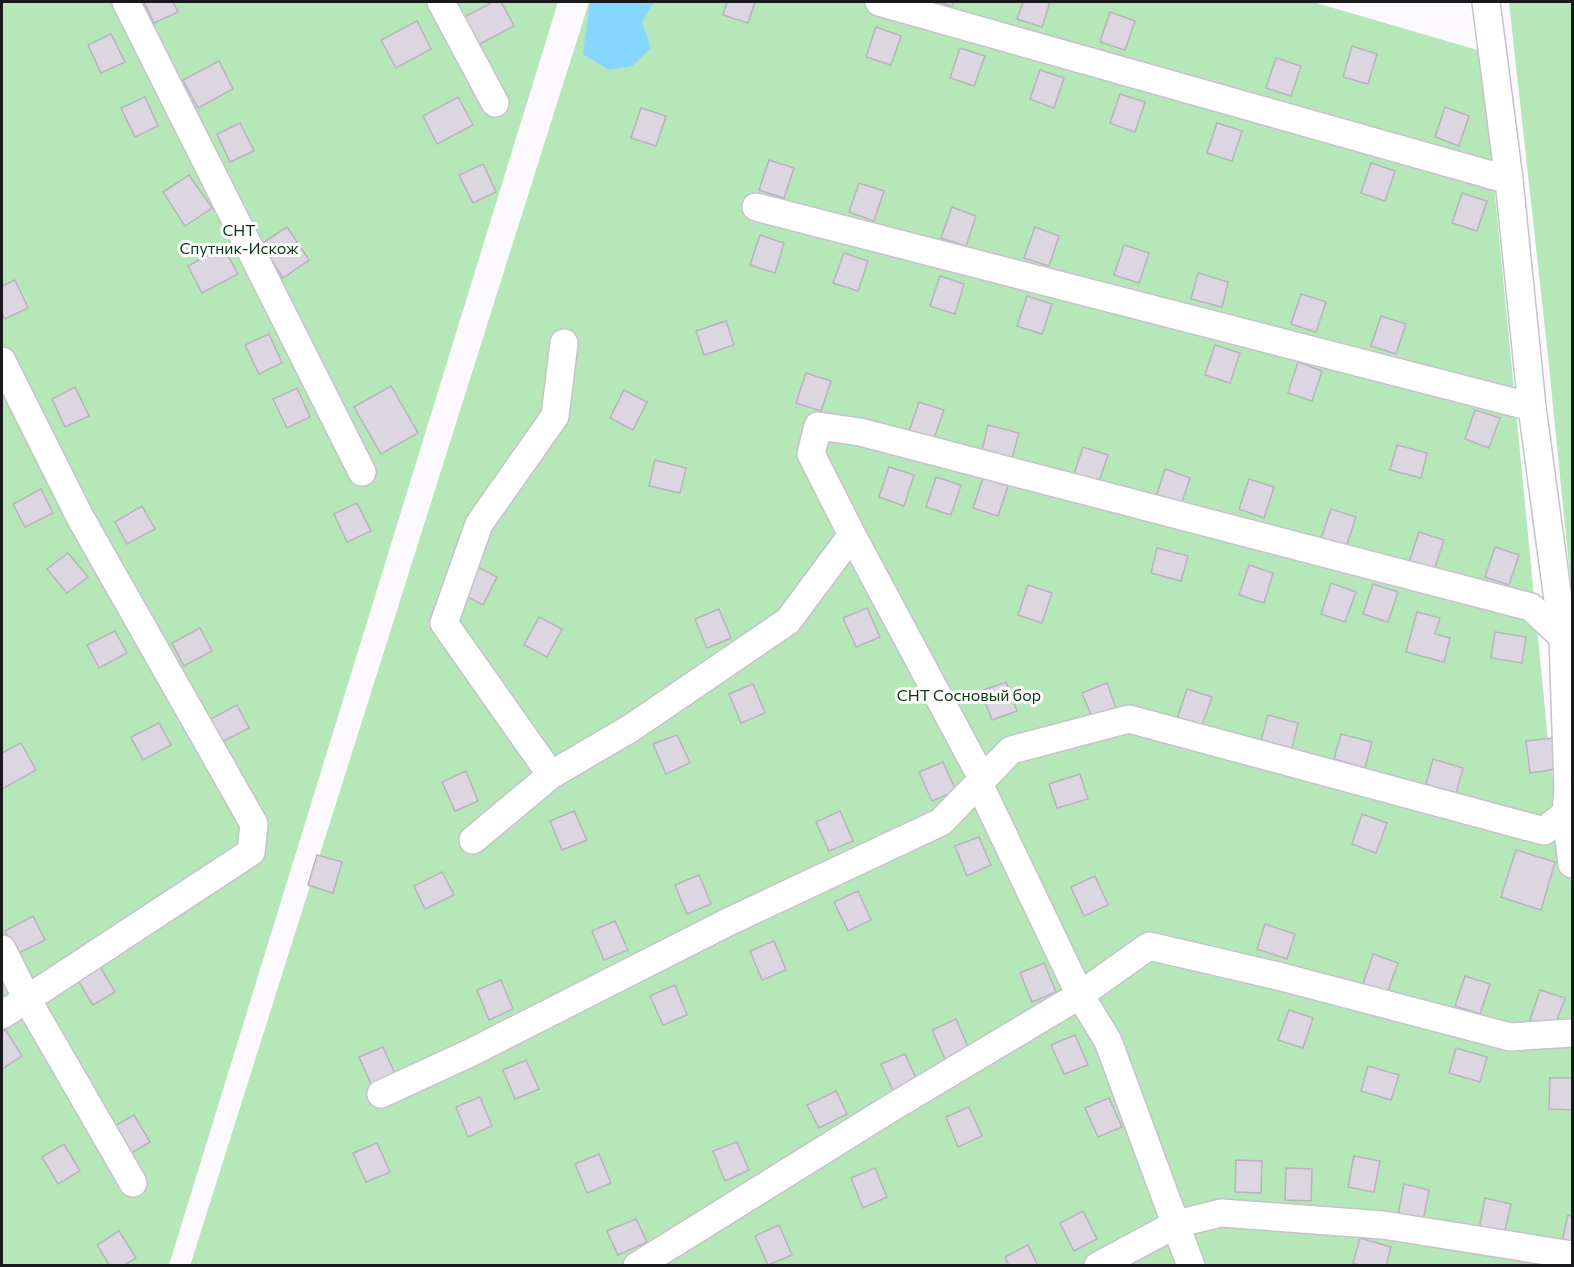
<svg xmlns="http://www.w3.org/2000/svg" width="1574" height="1267" font-family="Commissioner,sans-serif">
<rect width="100%" height="100%" fill="#fbf8fe"/>
<g fill="#b5e7b8">
<polygon points="2,2 558,2 169,1265 2,1266"/>
<polygon points="589,2 1313,2 1481,51 1550,761 1572,889 1572,1265 190,1266"/>
<polygon points="1509,2 1572,2 1572,596 1548,356"/>
</g>
<polygon fill="#85d7ff" points="590,2 654,2 642,22 651,48 632,66 609,70 583,54"/>
<g fill="#dbd6e0" stroke="#b9b4be" stroke-width="1.5">
<polygon points="144,2 173,2 178,12 154,23"/>
<polygon points="493,2 501,2 514,26 478,45 464,17"/>
<polygon points="727,2 755,2 748,23 723,15"/>
<polygon points="937,2 953,2 952,6"/>
<polygon points="1023,2 1050,2 1042,27 1017,19"/>
<polygon points="1110,12 1135,21 1125,50 1100,42"/>
<polygon points="417,21 431,49 396,68 381,40"/>
<polygon points="876,27 901,36 891,65 866,57"/>
<polygon points="111,34 125,62 101,73 88,45"/>
<polygon points="1352,46 1377,54 1368,84 1343,77"/>
<polygon points="960,48 985,56 974,86 950,78"/>
<polygon points="1276,58 1301,66 1291,96 1266,88"/>
<polygon points="219,61 233,89 198,108 183,80"/>
<polygon points="1040,70 1064,78 1054,108 1030,99"/>
<polygon points="1120,94 1145,102 1135,132 1110,123"/>
<polygon points="145,97 158,126 135,137 121,108"/>
<polygon points="458,97 473,125 437,144 423,116"/>
<polygon points="1445,107 1469,116 1459,146 1435,137"/>
<polygon points="641,108 666,116 656,146 631,138"/>
<polygon points="240,123 254,151 230,162 217,134"/>
<polygon points="1217,123 1242,131 1232,161 1207,153"/>
<polygon points="769,160 794,168 784,198 759,190"/>
<polygon points="1371,163 1395,171 1385,201 1361,193"/>
<polygon points="483,164 496,192 473,203 459,175"/>
<polygon points="189,175 212,208 185,226 163,192"/>
<polygon points="859,183 884,191 874,221 849,212"/>
<polygon points="1462,193 1487,201 1477,231 1452,223"/>
<polygon points="952,207 976,216 966,246 941,238"/>
<polygon points="287,227 309,260 283,278 261,244"/>
<polygon points="1035,227 1059,236 1049,266 1024,258"/>
<polygon points="760,235 784,243 775,273 750,265"/>
<polygon points="1124,245 1149,253 1139,283 1114,275"/>
<polygon points="223,247 238,274 202,293 188,266"/>
<polygon points="844,253 868,261 858,291 833,283"/>
<polygon points="1198,273 1228,282 1222,307 1191,299"/>
<polygon points="940,276 964,284 955,314 930,306"/>
<polygon points="15,280 28,308 5,319 2,313 2,286"/>
<polygon points="1301,294 1326,302 1316,332 1291,324"/>
<polygon points="1027,296 1052,304 1042,334 1017,326"/>
<polygon points="1381,316 1406,324 1396,354 1371,346"/>
<polygon points="726,321 734,345 704,355 696,331"/>
<polygon points="269,334 282,363 259,374 245,345"/>
<polygon points="1215,345 1240,353 1230,383 1205,375"/>
<polygon points="1298,362 1322,371 1312,401 1288,393"/>
<polygon points="806,373 831,381 821,411 796,403"/>
<polygon points="391,386 418,433 381,454 354,407"/>
<polygon points="75,387 89,416 65,427 52,399"/>
<polygon points="297,388 310,417 287,428 273,399"/>
<polygon points="624,390 647,402 633,430 610,418"/>
<polygon points="919,402 944,410 933,441 909,432"/>
<polygon points="1475,410 1500,418 1489,448 1465,439"/>
<polygon points="988,425 1019,433 1012,458 982,450"/>
<polygon points="1397,445 1427,453 1421,478 1390,470"/>
<polygon points="1083,447 1108,455 1098,485 1073,477"/>
<polygon points="655,460 686,468 680,493 649,486"/>
<polygon points="889,467 914,475 904,506 879,497"/>
<polygon points="1165,469 1190,478 1180,508 1155,500"/>
<polygon points="936,477 961,485 951,515 926,507"/>
<polygon points="983,478 1008,486 998,516 973,508"/>
<polygon points="1249,479 1274,487 1264,518 1239,509"/>
<polygon points="41,489 53,513 25,527 13,504"/>
<polygon points="357,503 371,531 347,542 334,514"/>
<polygon points="142,506 155,529 127,544 115,522"/>
<polygon points="1331,509 1356,517 1346,547 1321,539"/>
<polygon points="1419,532 1444,540 1434,570 1409,562"/>
<polygon points="1495,547 1519,555 1509,585 1485,577"/>
<polygon points="1157,548 1188,556 1181,581 1151,573"/>
<polygon points="68,553 88,577 67,593 47,569"/>
<polygon points="474,565 497,577 483,605 460,593"/>
<polygon points="1249,565 1273,573 1264,603 1239,595"/>
<polygon points="1331,583 1356,592 1345,622 1321,614"/>
<polygon points="1373,584 1398,592 1388,622 1363,614"/>
<polygon points="1028,585 1052,593 1042,623 1018,615"/>
<polygon points="867,608 880,637 856,647 843,618"/>
<polygon points="719,609 731,638 707,648 695,619"/>
<polygon points="1417,612 1440,618 1435,634 1450,638 1444,662 1406,652"/>
<polygon points="539,617 562,629 547,657 524,645"/>
<polygon points="200,628 212,651 184,666 172,643"/>
<polygon points="115,631 127,653 99,668 87,645"/>
<polygon points="1495,632 1526,637 1522,663 1491,658"/>
<polygon points="1006,682 1017,711 992,720 981,691"/>
<polygon points="1107,683 1118,713 1094,722 1082,693"/>
<polygon points="753,684 765,713 741,723 729,694"/>
<polygon points="1187,689 1212,697 1201,728 1177,719"/>
<polygon points="237,705 249,728 220,743 209,720"/>
<polygon points="1268,715 1298,723 1292,748 1261,740"/>
<polygon points="159,723 171,745 143,760 131,737"/>
<polygon points="1341,734 1372,742 1365,768 1334,759"/>
<polygon points="677,735 690,763 666,774 653,744"/>
<polygon points="1552,738 1556,769 1530,773 1526,741"/>
<polygon points="21,743 36,770 2,789 2,753"/>
<polygon points="1433,759 1463,768 1456,793 1426,784"/>
<polygon points="943,762 956,791 932,801 919,772"/>
<polygon points="466,771 478,801 455,811 442,782"/>
<polygon points="1080,774 1088,799 1057,808 1049,784"/>
<polygon points="574,811 587,840 562,850 550,821"/>
<polygon points="840,811 853,841 829,851 816,822"/>
<polygon points="1362,814 1387,823 1376,853 1352,844"/>
<polygon points="979,837 991,865 967,876 955,846"/>
<polygon points="1516,850 1555,862 1541,910 1501,897"/>
<polygon points="317,855 342,862 333,893 308,885"/>
<polygon points="442,872 454,895 425,909 414,886"/>
<polygon points="699,875 711,904 687,914 675,885"/>
<polygon points="1095,876 1108,905 1084,916 1071,887"/>
<polygon points="858,891 871,920 848,931 834,902"/>
<polygon points="33,916 45,940 17,954 5,931"/>
<polygon points="615,921 628,950 604,960 592,931"/>
<polygon points="1265,924 1295,934 1287,959 1257,949"/>
<polygon points="774,941 786,970 762,980 750,951"/>
<polygon points="1373,954 1398,963 1387,993 1363,984"/>
<polygon points="1044,963 1056,992 1032,1002 1020,973"/>
<polygon points="99,965 115,992 93,1005 77,979"/>
<polygon points="1465,976 1490,984 1480,1014 1455,1006"/>
<polygon points="501,980 513,1009 489,1020 477,990"/>
<polygon points="675,985 687,1015 663,1025 650,996"/>
<polygon points="1540,990 1565,998 1554,1028 1530,1020"/>
<polygon points="1289,1010 1313,1018 1303,1048 1278,1040"/>
<polygon points="956,1019 969,1049 945,1059 932,1030"/>
<polygon points="5,1029 22,1056 2,1069 2,1032"/>
<polygon points="1075,1035 1088,1065 1064,1074 1051,1045"/>
<polygon points="383,1047 396,1076 372,1086 359,1057"/>
<polygon points="1456,1048 1487,1057 1480,1082 1449,1073"/>
<polygon points="905,1054 918,1083 894,1093 881,1064"/>
<polygon points="526,1060 539,1089 515,1099 503,1070"/>
<polygon points="1368,1066 1399,1075 1391,1100 1361,1091"/>
<polygon points="1550,1078 1572,1078 1572,1110 1549,1109"/>
<polygon points="836,1091 847,1114 819,1128 807,1105"/>
<polygon points="480,1097 492,1126 468,1137 456,1107"/>
<polygon points="1109,1098 1122,1127 1098,1137 1085,1108"/>
<polygon points="969,1107 982,1136 958,1147 946,1117"/>
<polygon points="134,1115 150,1142 128,1155 111,1128"/>
<polygon points="737,1142 749,1170 725,1181 713,1151"/>
<polygon points="377,1143 390,1172 366,1182 353,1153"/>
<polygon points="64,1144 80,1171 58,1184 42,1157"/>
<polygon points="599,1154 611,1183 587,1193 575,1164"/>
<polygon points="1354,1156 1380,1161 1374,1192 1348,1187"/>
<polygon points="1236,1160 1262,1161 1261,1193 1235,1192"/>
<polygon points="875,1168 887,1197 863,1208 851,1178"/>
<polygon points="1286,1168 1312,1169 1311,1201 1285,1200"/>
<polygon points="1404,1184 1429,1190 1423,1221 1398,1215"/>
<polygon points="1485,1198 1511,1204 1504,1234 1479,1229"/>
<polygon points="1083,1211 1097,1239 1074,1251 1060,1223"/>
<polygon points="1568,1215 1572,1216 1572,1248 1561,1246"/>
<polygon points="636,1219 647,1242 618,1255 607,1231"/>
<polygon points="779,1225 792,1255 768,1265 755,1236"/>
<polygon points="119,1231 136,1258 123,1266 110,1266 97,1245"/>
<polygon points="1360,1238 1391,1247 1386,1266 1361,1266 1353,1263"/>
<polygon points="1028,1245 1038,1266 1009,1266 1005,1257"/>
</g>
<g fill="none" stroke-linecap="round" stroke-linejoin="round">
<g stroke="#c6c2cc" stroke-width="30">
<g id="minor">
<polyline points="126,2 362,472"/>
<polyline points="441,2 495,103"/>
<polyline points="879,2 1509,180"/>
<polyline points="1486,2 1509,180 1532,407 1563,637 1568,788 1566,813 1572,864"/>
<polyline points="756,207 1532,407"/>
<polyline points="2,361 80,517 254,824 251,852 27,999 133,1183"/>
<polyline points="551,775 444,623 479,524 555,416 564,343"/>
<polyline points="473,840 551,775 631,728 788,621 852,535"/>
<polyline points="2,949 27,999 2,1015"/>
<polyline points="381,1094 472,1052 728,922 941,822 1011,750 1129,719 1544,831 1566,813 1572,816"/>
<polyline points="637,1266 891,1108 1080,995 1149,946 1278,976 1510,1037 1572,1033"/>
<polyline points="1098,1266 1176,1224 1221,1213 1383,1225 1572,1255"/>
<polyline points="1191,1266 1108,1041 1080,995 981,788 983,780 852,535 811,454 818,426 860,432 1531,607 1563,637 1572,634"/>
</g>
</g>
<use href="#minor" stroke="#fff" stroke-width="27"/>
</g>
<g text-anchor="middle" dominant-baseline="central" stroke-width="6" stroke-linejoin="round" paint-order="stroke">
<g font-size="16" fill="#0a3613" stroke="#fff">
<text x="239" y="229">СНТ<tspan x="239" dy="18">Спутник-Искож</tspan></text>
<text x="969" y="694">СНТ Сосновый бор</text>
</g>
</g>
<rect width="1574" height="1267" fill="none" stroke="#19181b" stroke-width="6"/>
</svg>
